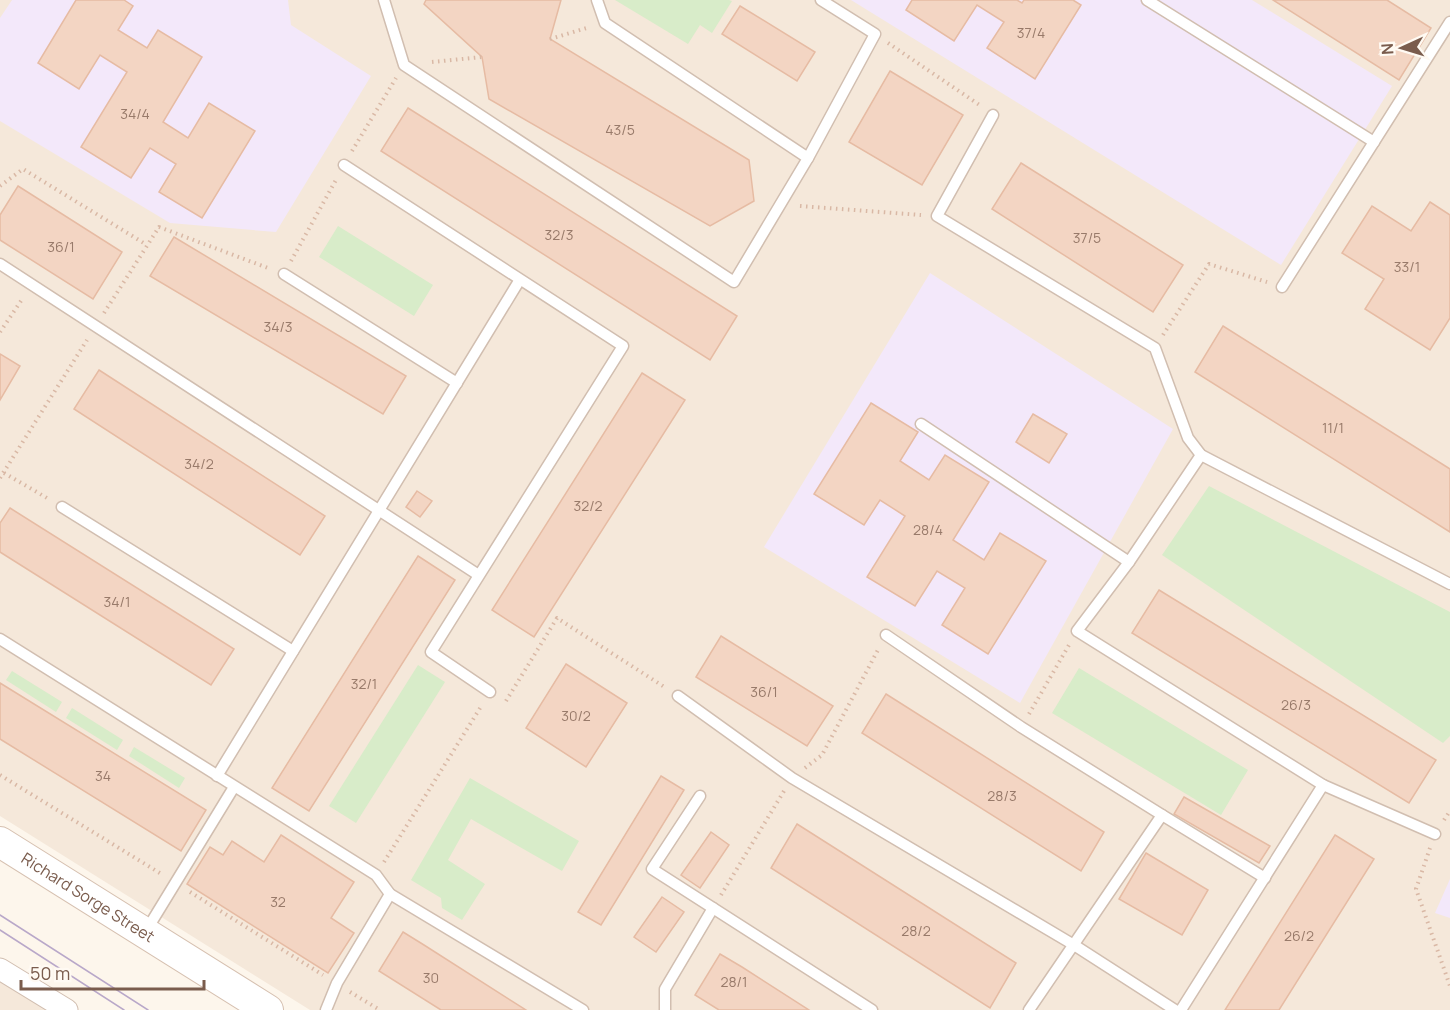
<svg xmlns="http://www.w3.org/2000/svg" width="1450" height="1010" font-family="Manrope,sans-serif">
<rect width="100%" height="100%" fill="#fdf6ec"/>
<g fill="#f5e8da">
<polygon points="0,0 1450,0 1450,1010 310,1010 0,816"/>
<polygon points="0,980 50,1010 0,1010"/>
</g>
<g fill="#f3e8fa">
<polygon points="12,0 288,0 291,25 371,76 276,232 170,223 0,121 0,18"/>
<polygon points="851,0 1252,0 1392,86 1281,265"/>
<polygon points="930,273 1173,429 1020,703 764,547"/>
<polygon points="1450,879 1450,918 1435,913"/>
</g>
<g fill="#d8ecc9">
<polygon points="615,0 729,0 732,1 712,33 700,25 688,44"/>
<polygon points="338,226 433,285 414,316 319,257"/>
<polygon points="1209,486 1450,612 1450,736 1443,743 1162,555"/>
<polygon points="418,665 445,682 356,823 329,806"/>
<polygon points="1079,668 1248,770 1221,815 1052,713"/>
<polygon points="12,671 62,702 56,712 6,680"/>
<polygon points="72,708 123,740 117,750 66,718"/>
<polygon points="134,747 185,778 179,788 129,756"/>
<polygon points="470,778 579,841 562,871 471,819 448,860 485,884 462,920 442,908 441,898 411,880"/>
</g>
<g fill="#f3d5c3" stroke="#e6bba3" stroke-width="1.5">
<polygon points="76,0 124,0 133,6 118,30 147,48 158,30 202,57 163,122 188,138 209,103 255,131 202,218 159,192 176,164 150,148 131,178 81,147 127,72 100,55 79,89 38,63"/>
<polygon points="426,0 561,0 550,39 749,160 754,201 710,226 489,99 482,57 424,4"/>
<polygon points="912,0 1017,0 1022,3 1024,0 1073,0 1081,5 1035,79 987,48 1004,22 977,5 954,41 906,10"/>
<polygon points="1273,0 1387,0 1431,28 1399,80"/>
<polygon points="740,6 815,52 797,81 722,34"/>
<polygon points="890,71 963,115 922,185 849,142"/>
<polygon points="408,108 737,316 710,360 381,151"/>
<polygon points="1021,163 1183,265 1153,312 992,209"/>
<polygon points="18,186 122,252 93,299 0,240 0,215"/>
<polygon points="1430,202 1450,215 1450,318 1430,350 1365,309 1384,279 1342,253 1372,206 1411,231"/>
<polygon points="174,237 406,376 383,414 150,276"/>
<polygon points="1223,326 1450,469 1450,532 1195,372"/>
<polygon points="0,354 20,366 0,400"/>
<polygon points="99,370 325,516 300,555 74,409"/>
<polygon points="642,373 685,400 534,637 492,610"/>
<polygon points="871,403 918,432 900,461 929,480 945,455 989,482 953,540 984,560 1000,533 1046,561 988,654 942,625 965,588 937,571 915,606 867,577 905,516 880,500 864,525 814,494"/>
<polygon points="1033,414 1067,434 1049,463 1016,442"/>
<polygon points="417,491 432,501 420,517 406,507"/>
<polygon points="10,508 234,649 211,685 0,552 0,523"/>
<polygon points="418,556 455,580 309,811 272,788"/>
<polygon points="1159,590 1436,760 1409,803 1132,633"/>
<polygon points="721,636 833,706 807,746 696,677"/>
<polygon points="566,664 627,703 586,767 526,728"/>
<polygon points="0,683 206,810 181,851 0,739"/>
<polygon points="886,694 1104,832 1081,871 862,733"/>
<polygon points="661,776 684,790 601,925 578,912"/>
<polygon points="1184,797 1270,846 1259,863 1174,814"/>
<polygon points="797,824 1016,963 990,1008 771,868"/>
<polygon points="711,832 729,845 700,888 681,875"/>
<polygon points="281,835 354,882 331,918 354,933 328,973 187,884 210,847 223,855 232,841 264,862"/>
<polygon points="1335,835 1374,859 1279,1010 1225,1010"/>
<polygon points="1146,853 1208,890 1182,935 1119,899"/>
<polygon points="662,897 684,912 656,952 634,937"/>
<polygon points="403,932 424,945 526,1010 441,1010 379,971"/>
<polygon points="720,954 742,967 809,1010 719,1010 695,995"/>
</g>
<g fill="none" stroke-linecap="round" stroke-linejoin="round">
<g stroke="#d1beb0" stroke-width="13">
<g id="service">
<polyline points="384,0 404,65 734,282 808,158 605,23 597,0"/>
<polyline points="1147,0 1374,142"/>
<polyline points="993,115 937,216 1155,348 1188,438 1201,455 1450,584"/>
<polyline points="808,158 875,34 821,0"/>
<polyline points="344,165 623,346 431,652 490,692"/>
<polyline points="0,264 477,574"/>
<polyline points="284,274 457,383"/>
<polyline points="1282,287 1450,22"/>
<polyline points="921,424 1129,562"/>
<polyline points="1201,455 1129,562 1077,631 1323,785 1435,834"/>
<polyline points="62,507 293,651"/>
<polyline points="886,635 1021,727 1162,815"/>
<polyline points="0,639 376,875 390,894 583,1010"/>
<polyline points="678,696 792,778 1074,945 1175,1010"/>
<polyline points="217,776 519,281"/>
<polyline points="700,796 652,869 872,1010"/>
<polyline points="146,931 234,787"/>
<polyline points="326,1010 337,983 390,894"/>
<polyline points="665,1010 665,989 713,908"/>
<polyline points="1029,1010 1162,815 1265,878"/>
<polyline points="1181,1010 1323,785"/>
</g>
</g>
<g stroke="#d1beb0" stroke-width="23">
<polyline id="minor" points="0,969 67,1010"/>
</g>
<g stroke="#d6c0b0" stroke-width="32">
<g id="secondary">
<path id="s1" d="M 0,842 L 268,1010"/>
</g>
</g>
<g stroke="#d9b8a5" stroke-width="4" stroke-dasharray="1.5 4.5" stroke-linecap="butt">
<polyline points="550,39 590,27"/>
<polyline points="888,43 981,106"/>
<polyline points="432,62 482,57"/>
<polyline points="352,151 396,78"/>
<polyline points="0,186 23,169 147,245"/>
<polyline points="800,206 921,215"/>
<polyline points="291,261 337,178"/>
<polyline points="104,313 159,227 268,268"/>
<polyline points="0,332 23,298"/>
<polyline points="1163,335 1209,264 1267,282"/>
<polyline points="4,473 47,498"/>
<polyline points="0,478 87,340"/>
<polyline points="506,701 557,618 666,688"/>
<polyline points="1029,714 1069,645"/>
<polyline points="805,768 822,755 879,648"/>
<polyline points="0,775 163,875"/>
<polyline points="1444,820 1450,811"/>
<polyline points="1430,848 1416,889 1450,986"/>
<polyline points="384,862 482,705"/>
<polyline points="190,892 323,975"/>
<polyline points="721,895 784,791"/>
<polyline points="350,992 380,1010"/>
</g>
<use href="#service" stroke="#fff" stroke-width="10"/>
<use href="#minor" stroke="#fff" stroke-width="21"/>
<use href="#secondary" stroke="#fff" stroke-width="30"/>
<g stroke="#b9a8c9" stroke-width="1.5">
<polyline points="0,915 148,1010"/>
<polyline points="0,930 124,1010"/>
</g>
</g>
<g text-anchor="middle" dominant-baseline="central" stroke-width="4.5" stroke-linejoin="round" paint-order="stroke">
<g font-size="14" fill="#987a6a">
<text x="1031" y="32">37/4</text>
<text x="135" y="113">34/4</text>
<text x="620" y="129">43/5</text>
<text x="559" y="234">32/3</text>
<text x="1087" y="237">37/5</text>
<text x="61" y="246">36/1</text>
<text x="1407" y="266">33/1</text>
<text x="278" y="326">34/3</text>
<text x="1333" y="427">11/1</text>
<text x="199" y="463">34/2</text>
<text x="588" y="505">32/2</text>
<text x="928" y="529">28/4</text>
<text x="117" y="601">34/1</text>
<text x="364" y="683">32/1</text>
<text x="764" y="691">36/1</text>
<text x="1296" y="704">26/3</text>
<text x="576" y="715">30/2</text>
<text x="103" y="775">34</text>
<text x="1002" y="795">28/3</text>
<text x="278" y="901">32</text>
<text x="916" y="930">28/2</text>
<text x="1299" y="935">26/2</text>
<text x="431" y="977">30</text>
<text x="734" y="981">28/1</text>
</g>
<g font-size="16" fill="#7a5c4d" stroke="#fffaf3">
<text stroke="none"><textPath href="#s1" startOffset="104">Richard Sorge Street</textPath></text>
</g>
</g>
<g transform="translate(1402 48) rotate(266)" stroke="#fffaf3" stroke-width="4.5" paint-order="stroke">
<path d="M0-4.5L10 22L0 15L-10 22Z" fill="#7a5c4d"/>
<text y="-9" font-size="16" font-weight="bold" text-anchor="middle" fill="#7a5c4d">N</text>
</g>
<path d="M21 980v9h183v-9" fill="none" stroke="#7a5c4d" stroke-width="3"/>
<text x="30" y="980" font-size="18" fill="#7a5c4d" stroke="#fffaf3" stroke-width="4.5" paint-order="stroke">50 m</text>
</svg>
